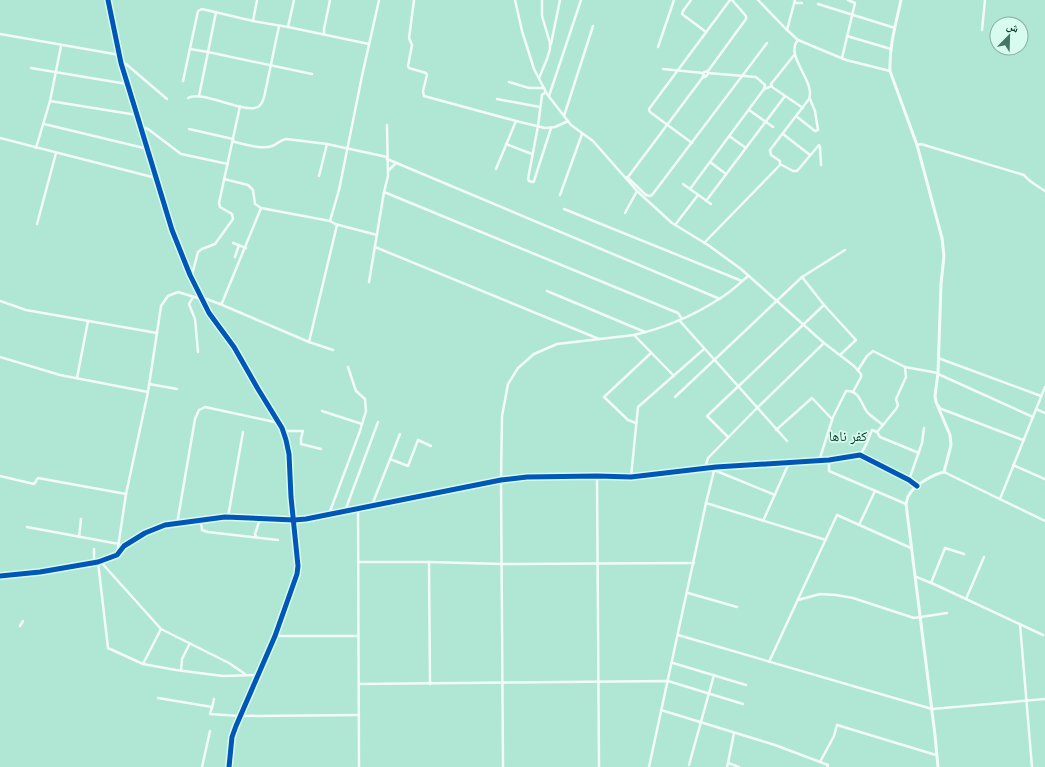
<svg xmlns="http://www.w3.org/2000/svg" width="1045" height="767" font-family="Lora,'Noto Naskh Arabic',serif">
<rect width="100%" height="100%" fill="#afe6d4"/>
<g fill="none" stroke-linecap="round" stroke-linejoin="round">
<g stroke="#f3fbf9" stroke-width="2.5">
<polyline points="414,0 409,38 412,45 408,66 409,68 426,73 427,75 423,91 424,96 516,121 545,128 555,127 568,121"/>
<polyline points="515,0 522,31 534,69 547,94 571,125 593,141 637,191 672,223 708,245 741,269 824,343 854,366 861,374 861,377 853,392"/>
<polyline points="691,0 683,11 682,14 706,32"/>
<polyline points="758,0 785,28 798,40 846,60 890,71"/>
<polyline points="794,3 802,3"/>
<polyline points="818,4 895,28"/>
<polyline points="216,12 208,52 312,74"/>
<polyline points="253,21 257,0"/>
<polyline points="288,27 369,44"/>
<polyline points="787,30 795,0"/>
<polyline points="982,30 985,0"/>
<polyline points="0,34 120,55"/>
<polyline points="324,34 324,29 330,0"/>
<polyline points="847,36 891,49"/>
<polyline points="551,44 560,0"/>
<polyline points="658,47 674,0"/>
<polyline points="190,49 208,52 199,96"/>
<polyline points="795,54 771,84 772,87 803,108"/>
<polyline points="842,58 855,3 848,0"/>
<polyline points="121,63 126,64 167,99"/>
<polyline points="31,68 127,84"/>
<polyline points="663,69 703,73"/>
<polyline points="708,71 704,72 703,77 705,77 708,74 708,71 746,19 746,16 732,0"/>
<polyline points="708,73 756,77 765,85 764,89 772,86"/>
<polyline points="539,78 547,59 550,49 550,43 542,16 542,0"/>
<polyline points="183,81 198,11 202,9 253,21 288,27 294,0"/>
<polyline points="509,82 529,88 544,88"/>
<polyline points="546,92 542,95 538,126 528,179 529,181 533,182 534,181 551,128"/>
<polyline points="549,96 581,0"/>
<path d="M 188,98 C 203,90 244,114 258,107 C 263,104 264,98 265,93 L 279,26"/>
<polyline points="497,99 540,107"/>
<polyline points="50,101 137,115"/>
<polyline points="749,110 773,127"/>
<polyline points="564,116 593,26"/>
<polyline points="796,116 815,131 818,130 815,111 810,99"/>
<polyline points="44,124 148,149"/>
<polyline points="141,127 148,129 181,154 228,164"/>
<path d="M 189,129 L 233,139 L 234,142 C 246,144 261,150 272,146 C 278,144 280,140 286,139 L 327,144 L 387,157"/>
<polyline points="783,134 810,155"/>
<polyline points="729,136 746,148"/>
<polyline points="0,138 156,178"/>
<polyline points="692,143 650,112 649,109 730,0"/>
<polyline points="506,144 532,154"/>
<path d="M 917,145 L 921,144 L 1024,175 C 1028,181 1039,187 1045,191"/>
<polyline points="36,148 50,101 61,46"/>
<polyline points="387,159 720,299"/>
<polyline points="710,162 726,174"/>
<polyline points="780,164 793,171 797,171 819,145 820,147 821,165"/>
<polyline points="496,169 516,121"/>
<polyline points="388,171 396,163"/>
<polyline points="319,176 327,144"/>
<polyline points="627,177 646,195 649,196 652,195 767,43"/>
<polyline points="628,177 703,77"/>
<polyline points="683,184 711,204"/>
<polyline points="690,189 764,89"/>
<polyline points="384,192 678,313 682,319"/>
<polyline points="560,195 582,134"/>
<polyline points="706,201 785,96"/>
<polyline points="564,209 742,281"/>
<polyline points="625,213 637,191"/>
<polyline points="330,221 339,190 362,76 379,0"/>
<polyline points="37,224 56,153"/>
<polyline points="335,224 377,235"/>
<polyline points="675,225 698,195"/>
<polyline points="233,243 246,248"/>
<path d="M 704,243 L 780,165 L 780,161 L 771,155 L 770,150 L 809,99 C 816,81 784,56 798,40"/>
<polyline points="375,247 599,339"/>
<polyline points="235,257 239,245"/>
<polyline points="190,275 193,271 198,252 202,249 215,244 233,219 232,214 220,207 219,203 240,106"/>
<polyline points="802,277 824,305 856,340 840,355"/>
<polyline points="369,282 384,192 388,176 387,125"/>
<polyline points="547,291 645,332"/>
<polyline points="193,297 189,304 195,319 198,352"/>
<polyline points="201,297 220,304 222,303 261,208"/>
<polyline points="0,301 26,310 157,333"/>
<polyline points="220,304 309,342 337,225 330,221 261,208 255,204 253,190 248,185 224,179"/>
<polyline points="679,320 787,441"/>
<polyline points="634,335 674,376"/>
<polyline points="309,342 333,350"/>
<polyline points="0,357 60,375 148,392"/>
<polyline points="938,358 1041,396"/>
<polyline points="858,370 867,356 873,351 905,367 938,373"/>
<polyline points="938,374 1033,417"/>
<polyline points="77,378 88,321"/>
<polyline points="149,384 177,389"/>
<polyline points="675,397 802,277 845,250"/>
<polyline points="939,406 939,408 1023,440"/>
<polyline points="1036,409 1045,413"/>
<polyline points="322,411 362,424"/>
<polyline points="636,423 628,420 604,397 651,353"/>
<polyline points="883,425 896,409 898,405 896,399 906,377 905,367"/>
<polyline points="776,430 812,398 832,419"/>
<polyline points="283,431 303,431 301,438 301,444 321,449"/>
<polyline points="728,437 707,416 824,305"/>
<polyline points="860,455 866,445 872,430 877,432"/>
<polyline points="390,459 408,466 418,440 431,446"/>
<polyline points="829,460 829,471 906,504"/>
<path d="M 819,461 L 833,417 L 846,391 C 860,390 861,405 868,413 C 872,417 878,421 883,425 L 877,432 L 880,437 L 919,453"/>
<polyline points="1013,465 1045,479"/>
<polyline points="705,468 708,458 757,408 824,343"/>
<polyline points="714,470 775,495"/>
<polyline points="944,472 1045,521"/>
<polyline points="0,476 34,484 38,478 126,494"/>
<polyline points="597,476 599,767"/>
<polyline points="631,477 638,407 704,349"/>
<polyline points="909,480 922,443 924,428"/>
<polyline points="1000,499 1045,387"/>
<polyline points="706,503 826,540"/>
<polyline points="372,505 400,434"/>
<polyline points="358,509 359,767"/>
<polyline points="345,511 378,422"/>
<polyline points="329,514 360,431 366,411 365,399 356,391 348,367"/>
<polyline points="228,517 243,432"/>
<polyline points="201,521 202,530 208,532 278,540"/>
<polyline points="763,521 789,463"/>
<polyline points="177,524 195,419 199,410 205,407 279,423"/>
<polyline points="859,525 875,491"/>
<polyline points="27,527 119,544"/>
<polyline points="79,537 81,519"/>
<polyline points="256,537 255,534 260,519"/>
<polyline points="117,554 126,494 148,392 161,306 168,296 178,292 201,299"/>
<polyline points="100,561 161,629 229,663 245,674"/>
<polyline points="98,562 108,648 143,664 176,670 223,676 259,675"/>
<polyline points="358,562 429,562 502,564 694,563"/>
<polyline points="429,562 430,684"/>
<polyline points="94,563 94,549"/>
<polyline points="0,576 40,572 98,562 117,555 124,546 145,533 165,525 225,517 294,520 306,519 501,480 527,477 597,476 631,477 716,467 829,460 860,455 909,480 917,486"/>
<polyline points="916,577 919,578 936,585 1043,635"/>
<polyline points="931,583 945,548 964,554"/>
<polyline points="688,593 737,607"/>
<polyline points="966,599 984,557"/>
<polyline points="798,600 820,594 836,595 853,598 914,618 947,613"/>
<polyline points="1020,624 1032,767"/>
<polyline points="20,626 23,621"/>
<polyline points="678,635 932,709 1045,699"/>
<polyline points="275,636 358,636"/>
<polyline points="769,662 837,515 911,548"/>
<polyline points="673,663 746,685"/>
<polyline points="143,664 161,629"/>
<polyline points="181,670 182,659 190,643"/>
<polyline points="359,684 668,681 743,704"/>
<polyline points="158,698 212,707 210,714 240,716 359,715"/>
<polyline points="212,708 214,699"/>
<polyline points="661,710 775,745 828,765 827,767"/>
<polyline points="820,762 834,736 837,725 936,755"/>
<polyline points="728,763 734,733"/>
<polyline points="689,765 714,675"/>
<polyline points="202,767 210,731"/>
<path d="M 503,767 L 501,480 L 502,416 L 508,384 L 518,368 L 534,354 L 557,344 L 634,335 C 664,328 693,316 719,299 C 730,293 739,284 748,276"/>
<polyline points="649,767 706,503 715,467"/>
<polyline points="727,767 728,763 739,767"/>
</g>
<g stroke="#f3fbf9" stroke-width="3">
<polyline points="108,0 121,63 137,115 172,230 190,275 209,313 234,347 258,389 282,428 286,440 289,454 291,497 298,566 297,574 275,636 236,726 232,737 229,767"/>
<path d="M 901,0 C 896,23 889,47 890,71 L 917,145 L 942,238 L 944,256 L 941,284 L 938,373 L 935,396 L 936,402 L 950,435 L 951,445 L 944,472 C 934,474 914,485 909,495 C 907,497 907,501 906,504 L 935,735 L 938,767"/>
</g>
<g stroke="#d7fcef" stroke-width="8">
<g id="cycleway">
<polyline points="108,0 121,63 137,115 172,230 190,275 209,313 234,347 258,389 282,428 286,440 289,454 291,497 298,566 297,574 275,636 236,726 232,737 229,767"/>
<polyline points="0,576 40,572 98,562 117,555 124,546 145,533 165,525 225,517 294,520 306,519 501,480 527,477 597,476 631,477 716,467 829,460 860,455 909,480 917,486"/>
</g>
</g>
<use href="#cycleway" stroke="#0057b8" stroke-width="5"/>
</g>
<g text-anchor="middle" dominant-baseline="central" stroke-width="3.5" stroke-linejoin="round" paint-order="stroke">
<g font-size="14" fill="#0c392d" stroke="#d7fcef">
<text x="848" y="436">كفر ناها</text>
</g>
</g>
<g transform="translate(1009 36) rotate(23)"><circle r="19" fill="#d7fcef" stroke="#86aea1"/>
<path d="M0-3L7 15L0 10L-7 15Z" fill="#457667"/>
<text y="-6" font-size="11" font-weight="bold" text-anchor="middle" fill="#0c392d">ش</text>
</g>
</svg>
